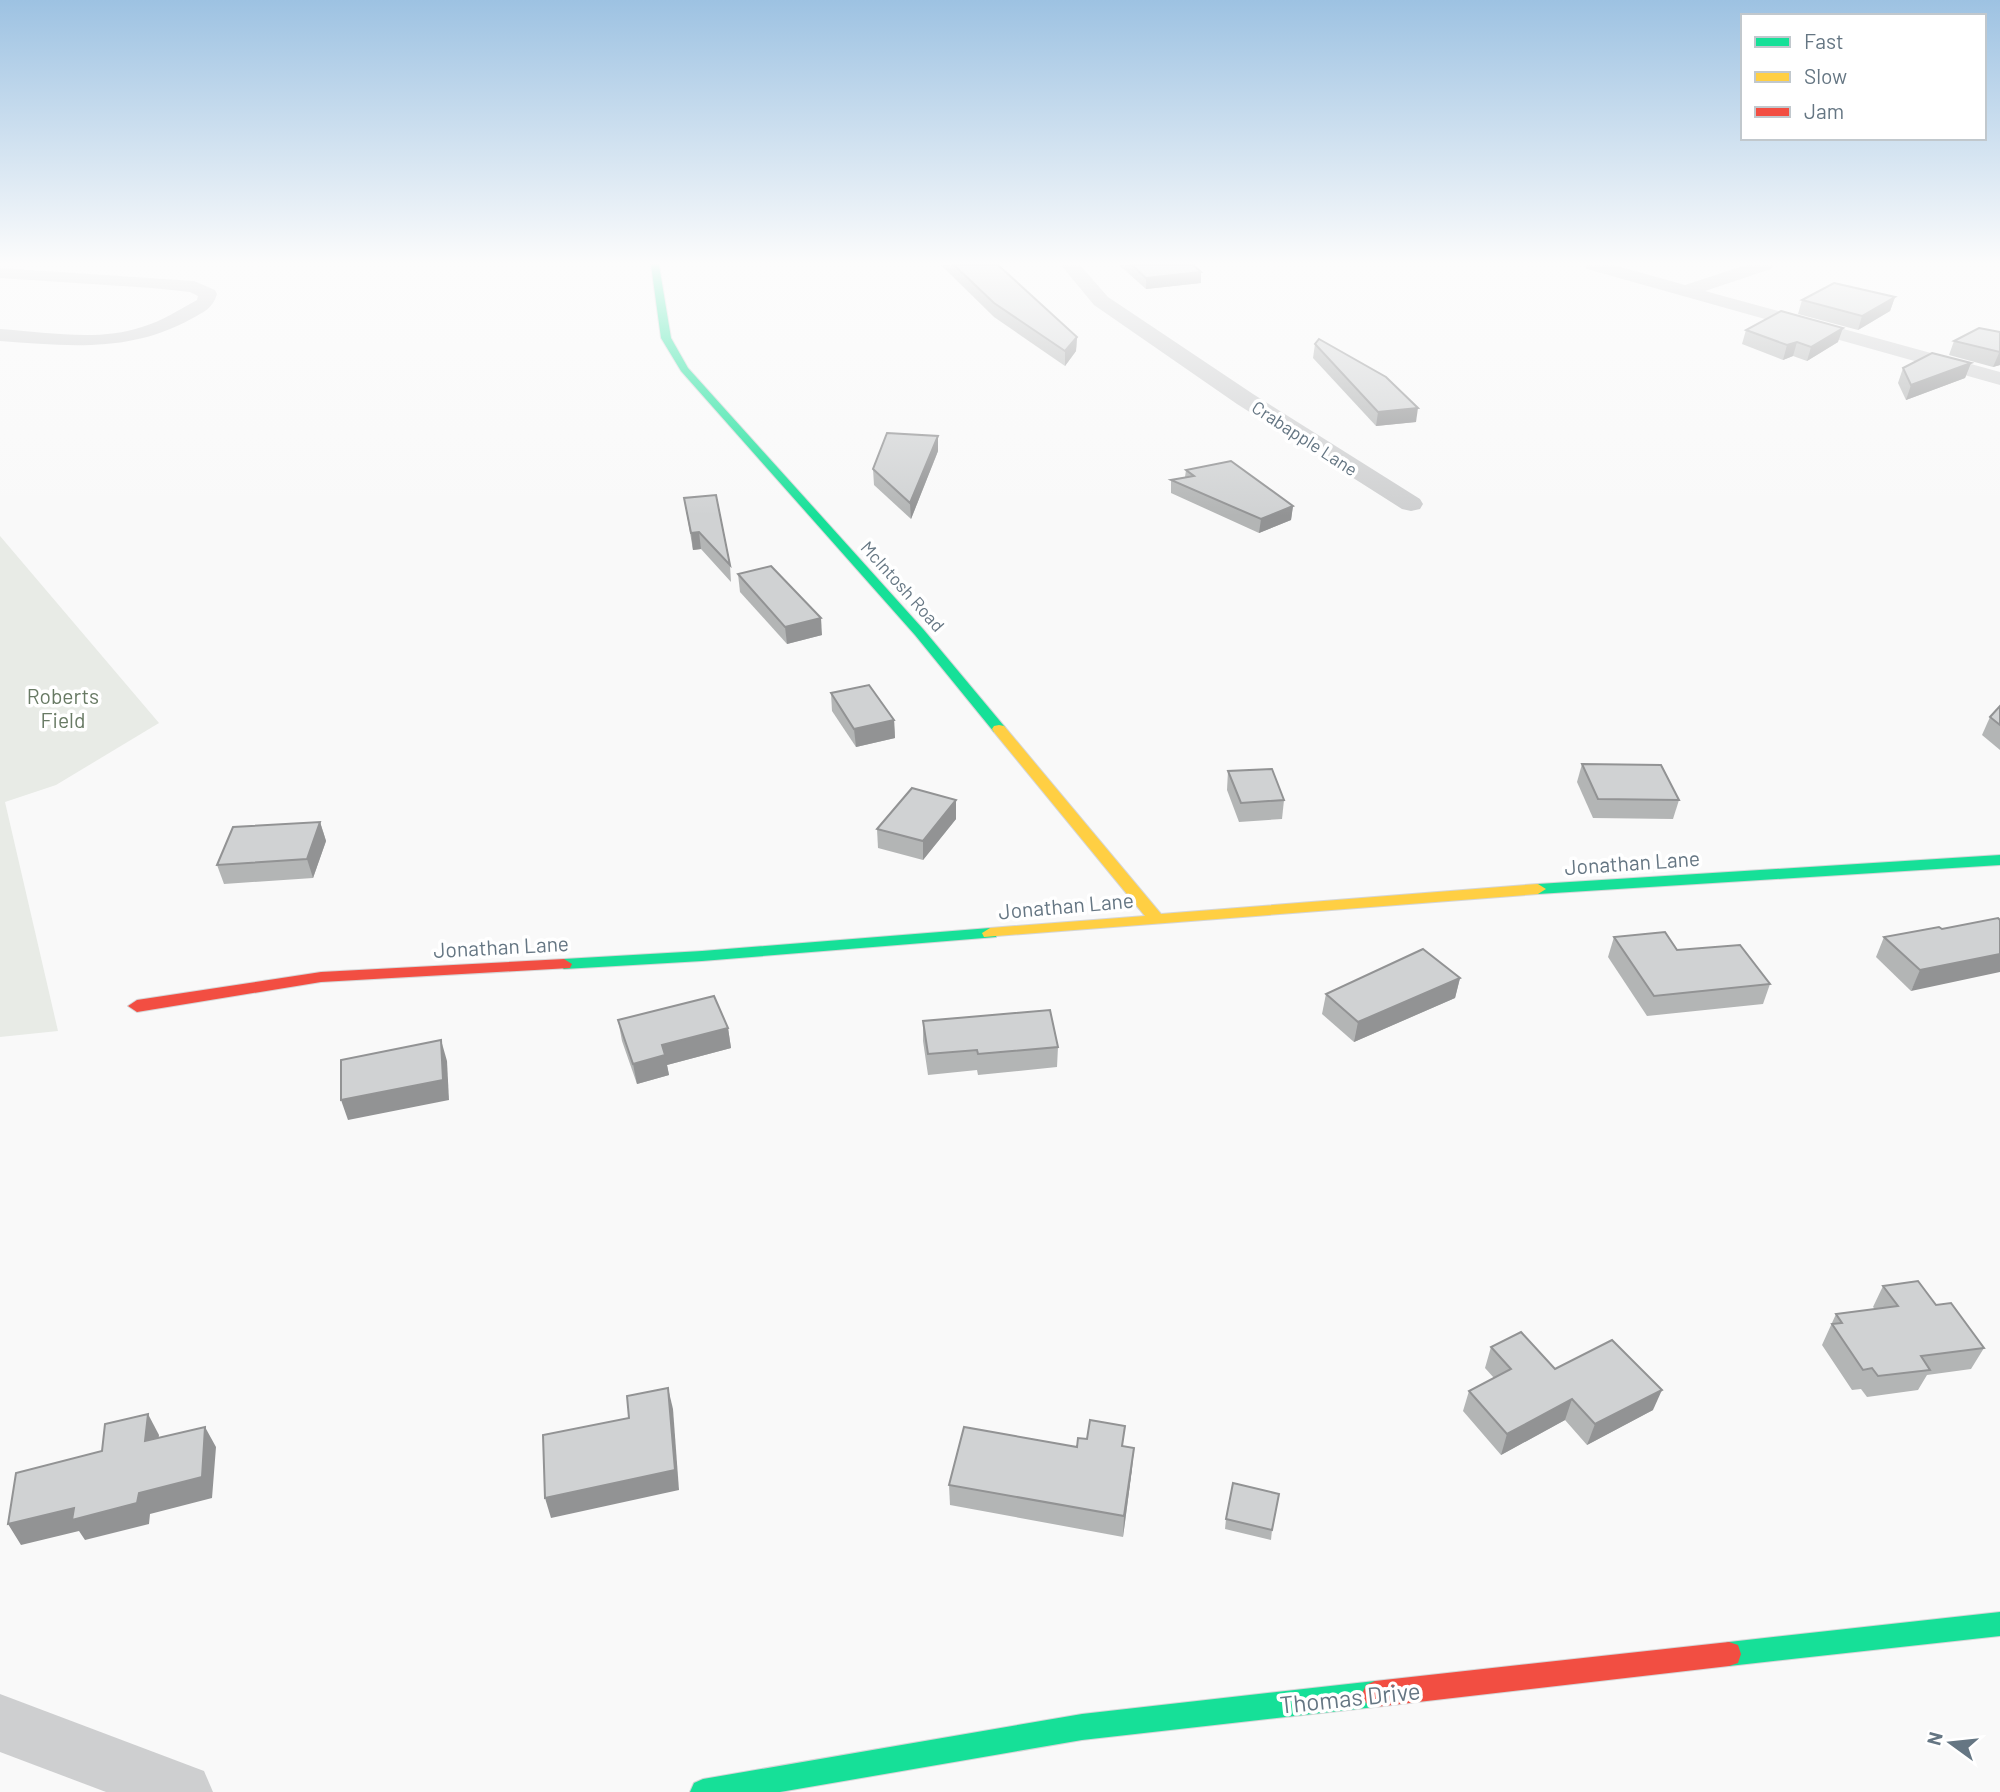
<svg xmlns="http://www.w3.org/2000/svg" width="2000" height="1792" font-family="Barlow,sans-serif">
<rect width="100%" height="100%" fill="#f9f9f9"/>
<polygon fill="#e8ebe6" points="0,536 159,723 56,785 5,802 58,1031 0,1037"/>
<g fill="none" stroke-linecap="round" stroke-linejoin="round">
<g stroke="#d5d6d7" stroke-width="2">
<g id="fast">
<polygon points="651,265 659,265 671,338 688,368 923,629 1004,726 1006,729 1004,732 994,732 915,635 681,371 661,338"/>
<polygon points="2000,855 2000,865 1538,894 1530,889 1538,884"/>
<polygon points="990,928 998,933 996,937 702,961 564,969 556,964 564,959 702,951"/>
<polygon points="2000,1612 2000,1636 1729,1666 1720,1663 1717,1654 1720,1645 1729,1642"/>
<polygon points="1375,1681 1384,1685 1388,1694 1384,1703 1375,1707 1082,1740 780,1792 690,1792 694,1783 703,1779 1082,1714"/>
</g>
</g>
<g stroke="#d5d6d7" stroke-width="2">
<polygon id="slow" points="999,725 1004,726 1161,914 1538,884 1546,889 1538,894 984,937 982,933 990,928 1145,916 994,732 992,729 994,726"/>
</g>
<g stroke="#d5d6d7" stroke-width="2">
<g id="jam">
<polygon points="564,959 572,964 570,968 321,982 137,1012 128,1006 137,1000 321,972"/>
<polygon points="1729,1642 1738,1645 1741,1654 1738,1663 1729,1666 1375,1707 1366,1703 1362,1694 1366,1685 1375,1681"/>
</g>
</g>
<g fill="#cecfd0" fill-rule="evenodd">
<polygon points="1061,265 1080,265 1108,297 1253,394 1420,499 1423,504 1420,509 1411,511 1402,509 1237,404 1094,305"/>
<polygon points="1584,265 1614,265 1685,285 1746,265 1774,265 1771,269 1705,291 2000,372 2000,385 1587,269"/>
<path d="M 0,268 L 194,281 L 215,290 L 217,294 C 213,308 204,312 191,319 C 130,353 67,346 0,341 L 0,329 C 46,332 98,342 142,327 C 162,321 179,310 197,300 L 198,296 L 190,292 L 152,288 L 0,278 Z"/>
<polygon points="0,1694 204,1771 213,1792 106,1792 0,1752"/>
</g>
<use href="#fast" fill="#16e098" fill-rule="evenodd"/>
<use href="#slow" fill="#ffcf43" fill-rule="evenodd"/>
<use href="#jam" fill="#f24e42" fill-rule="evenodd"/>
</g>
<g fill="#b3b5b5">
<polygon points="941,265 998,265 1077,337 1076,351 1065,366 994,317"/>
<polygon points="1119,265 1193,265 1201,272 1201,283 1146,289"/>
<polygon points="1895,297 1890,311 1858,330 1798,314 1802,300"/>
<polygon points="1746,330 1838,342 1807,361 1793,356 1783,360 1742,344"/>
<polygon points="2000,332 2000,365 1993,367 1949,355 1954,341"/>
<polygon points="1315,344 1416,422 1376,426 1313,358"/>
<polygon points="1971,363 1965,378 1906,400 1898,383 1903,368"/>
<polygon points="938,451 911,519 874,485 873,469"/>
<polygon points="1186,470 1293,506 1291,520 1259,533 1171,493 1171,480 1185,477"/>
<polygon points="684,498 730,565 731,582 701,549 693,550"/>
<polygon points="738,574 822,635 787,644 740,592"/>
<polygon points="831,693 894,720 895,738 856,747 832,711"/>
<polygon points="2000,706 2000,750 1982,735 1990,717"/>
<polygon points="1582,764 1679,800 1673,819 1593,818 1577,782"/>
<polygon points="1228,771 1284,800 1282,819 1239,822 1227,790"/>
<polygon points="956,800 956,819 923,860 878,848 877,829"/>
<polygon points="320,822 326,841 313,878 224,884 217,865"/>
<polygon points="1942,929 1911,991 1876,957 1884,937"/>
<polygon points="1614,937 1677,950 1770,984 1763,1004 1647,1016 1608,957"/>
<polygon points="1460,978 1455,998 1354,1042 1322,1014 1326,994"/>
<polygon points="618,1020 728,1028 731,1048 667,1065 669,1075 637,1084 622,1041"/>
<polygon points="923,1021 1058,1047 1057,1067 978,1075 977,1070 928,1075 923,1041"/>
<polygon points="1883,1286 1936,1305 1984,1348 1971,1369 1927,1375 1918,1390 1867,1397 1861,1389 1852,1390 1822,1345 1836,1314 1875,1309 1873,1307"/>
<polygon points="1491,1347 1555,1369 1653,1410 1587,1445 1565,1420 1501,1455 1463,1411 1469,1391 1494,1378 1485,1368"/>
<polygon points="1123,1446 1132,1469 1123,1537 950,1505 949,1485 1077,1447"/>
<polygon points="1226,1519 1272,1530 1271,1540 1225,1529"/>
</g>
<g fill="#929394">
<polygon points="1201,272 1201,283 1146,289 1146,278"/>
<polygon points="1895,297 1890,311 1858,330 1862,316"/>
<polygon points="1843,328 1838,342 1807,361 1811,347"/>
<polygon points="1077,337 1076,351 1065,366 1065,351"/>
<polygon points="1797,342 1793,356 1783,360 1787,345"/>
<polygon points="2000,352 2000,365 1993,367 1999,353"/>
<polygon points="1971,363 1965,378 1906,400 1911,385"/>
<polygon points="1418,408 1416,422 1376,426 1378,412"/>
<polygon points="938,436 938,451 911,519 910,503"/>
<polygon points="1293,506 1291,520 1259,533 1261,519"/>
<polygon points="699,532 701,549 693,550 691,533"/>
<polygon points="821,618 822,635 787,644 785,627"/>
<polygon points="894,720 895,738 856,747 854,729"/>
<polygon points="956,800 956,819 923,860 923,841"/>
<polygon points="320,822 326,841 313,878 307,859"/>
<polygon points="2000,954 2000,972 1911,991 1920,970"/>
<polygon points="1460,978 1455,998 1354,1042 1358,1022"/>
<polygon points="728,1028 731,1048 667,1065 669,1075 637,1084 633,1064 662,1045"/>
<polygon points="441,1040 447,1061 449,1100 348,1120 341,1100"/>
<polygon points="668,1388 673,1409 679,1490 551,1518 545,1498"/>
<polygon points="1662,1390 1653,1410 1587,1445 1595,1424"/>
<polygon points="1572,1399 1565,1420 1501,1455 1507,1434"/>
<polygon points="148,1414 159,1435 156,1462 145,1441"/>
<polygon points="205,1427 216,1447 212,1498 150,1514 149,1524 85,1540 79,1531 21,1545 8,1524"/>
<polygon points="1134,1448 1132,1469 1123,1537 1124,1516"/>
</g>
<g fill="#d0d2d3" stroke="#929394" stroke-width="2">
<polygon points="954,265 998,265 1077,337 1065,351 994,303"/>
<polygon points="1132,265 1193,265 1201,272 1146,278"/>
<polygon points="1834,283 1895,297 1862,316 1802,300"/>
<polygon points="1781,311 1843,328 1811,347 1797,342 1787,345 1746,330"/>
<polygon points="1979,328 2000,332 2000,352 1954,341"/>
<polygon points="1319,339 1386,377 1418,408 1378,412 1315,344"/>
<polygon points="1932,353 1971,363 1911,385 1903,368"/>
<polygon points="887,433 938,436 910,503 873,469"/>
<polygon points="1231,461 1293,506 1261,519 1171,480 1194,476 1186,470"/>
<polygon points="716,495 730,565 699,532 691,533 684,498"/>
<polygon points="771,566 821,618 785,627 738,574"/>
<polygon points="869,685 894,720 854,729 831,693"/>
<polygon points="2000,706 2000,725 1990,717"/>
<polygon points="1582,764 1661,765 1679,800 1598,799"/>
<polygon points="1272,769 1284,800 1241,803 1228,771"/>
<polygon points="912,788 956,800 923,841 877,829"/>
<polygon points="320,822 307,859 217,865 233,827"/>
<polygon points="1998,918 2000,920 2000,954 1920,970 1884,937 1939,927 1942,929"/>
<polygon points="1665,932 1677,950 1740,945 1770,984 1654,996 1614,937"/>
<polygon points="1423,949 1460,978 1358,1022 1326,994"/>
<polygon points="714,996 728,1028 662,1045 665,1055 633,1064 618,1020"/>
<polygon points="1050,1010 1058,1047 978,1054 977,1050 928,1054 923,1021"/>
<polygon points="441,1040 443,1080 341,1100 341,1060"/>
<polygon points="1918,1281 1936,1305 1951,1303 1984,1348 1921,1356 1930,1370 1878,1376 1872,1368 1863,1370 1832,1324 1842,1323 1836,1314 1898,1306 1883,1286"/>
<polygon points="1521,1332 1555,1369 1612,1340 1662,1390 1595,1424 1572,1399 1507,1434 1469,1391 1511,1369 1491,1347"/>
<polygon points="668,1388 675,1470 545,1498 543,1435 629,1418 627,1396"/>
<polygon points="148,1414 145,1441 205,1427 202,1477 139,1493 137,1503 72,1520 74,1508 8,1524 16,1473 102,1451 105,1424"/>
<polygon points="1090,1420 1125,1426 1122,1446 1134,1448 1124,1516 949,1485 964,1427 1077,1447 1078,1438 1087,1439"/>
<polygon points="1233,1483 1279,1494 1272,1530 1226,1519"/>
</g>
<linearGradient id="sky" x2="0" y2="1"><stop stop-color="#9dc2e2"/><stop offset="0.51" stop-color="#fcfcfc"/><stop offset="1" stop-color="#fcfcfc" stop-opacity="0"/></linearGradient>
<rect width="2000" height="516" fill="url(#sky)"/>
<g text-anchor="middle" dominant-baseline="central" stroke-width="7" stroke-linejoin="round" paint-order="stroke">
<g font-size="18" fill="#657683" stroke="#fff">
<text transform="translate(1305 438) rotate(33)">Crabapple Lane</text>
<text transform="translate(903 586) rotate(48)">McIntosh Road</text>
</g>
<g font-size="21" fill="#687a64" stroke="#fff">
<text x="63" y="695">Roberts<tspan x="63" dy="24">Field</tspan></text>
</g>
<g font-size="21" fill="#657683" stroke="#fff">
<text transform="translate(1632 862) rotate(-4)">Jonathan Lane</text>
<text transform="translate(1066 905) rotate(-5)">Jonathan Lane</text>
<text transform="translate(501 946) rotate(-3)">Jonathan Lane</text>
</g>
<g font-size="24" fill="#657683" stroke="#fff">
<text transform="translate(1350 1697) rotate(-6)">Thomas Drive</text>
</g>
</g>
<rect x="1741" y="14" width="245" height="126" fill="#ffffff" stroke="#c1c8cd" stroke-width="2"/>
<rect x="1755" y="37" width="35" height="10" fill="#16e098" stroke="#c1c8cd" stroke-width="2"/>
<text x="1804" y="49" font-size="21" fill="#657683">Fast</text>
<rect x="1755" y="72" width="35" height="10" fill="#ffcf43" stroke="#c1c8cd" stroke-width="2"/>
<text x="1804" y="84" font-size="21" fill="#657683">Slow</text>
<rect x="1755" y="107" width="35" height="10" fill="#f24e42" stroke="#c1c8cd" stroke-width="2"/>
<text x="1804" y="119" font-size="21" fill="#657683">Jam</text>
<g transform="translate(1951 1743) rotate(285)" stroke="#ffffff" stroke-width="5" paint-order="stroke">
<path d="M0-5L12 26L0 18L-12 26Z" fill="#657683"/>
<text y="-10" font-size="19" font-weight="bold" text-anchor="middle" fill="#657683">N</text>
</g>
</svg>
